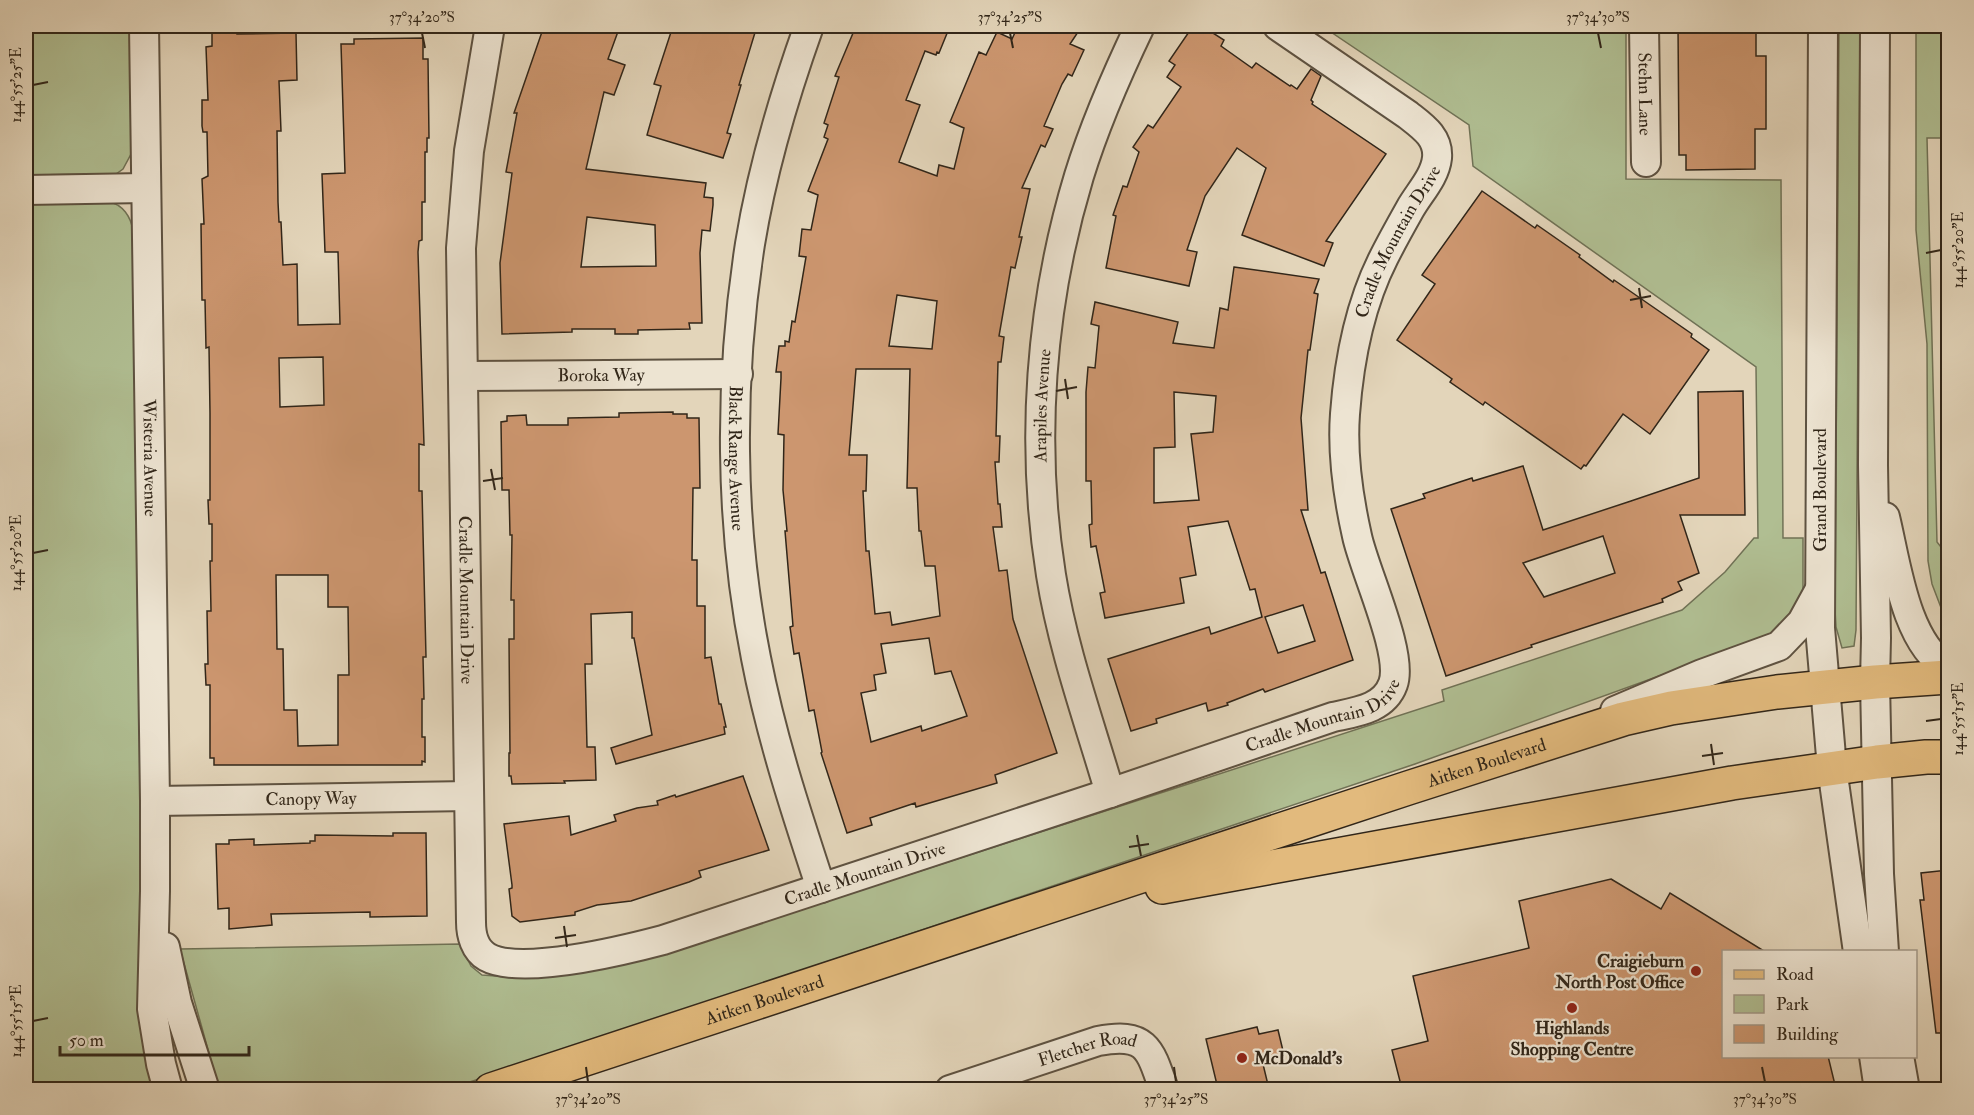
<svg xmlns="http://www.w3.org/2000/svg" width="1974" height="1115" font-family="'IM FELL Double Pica',serif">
<rect width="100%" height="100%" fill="#e3d5ba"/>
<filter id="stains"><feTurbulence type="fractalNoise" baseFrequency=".00333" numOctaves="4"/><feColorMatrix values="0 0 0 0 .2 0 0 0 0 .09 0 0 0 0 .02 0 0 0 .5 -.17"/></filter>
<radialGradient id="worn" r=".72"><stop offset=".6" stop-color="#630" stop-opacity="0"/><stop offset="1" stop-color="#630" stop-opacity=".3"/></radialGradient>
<g fill="#b0be92" stroke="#707256" stroke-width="1.5">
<polygon points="26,26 130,26 131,154 123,169 116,174 26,175"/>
<polygon points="1322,26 1626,26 1626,179 1781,180 1783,538 1803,538 1803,592 1795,613 1767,637 1415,764 449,1089 219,1089 180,949 460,944 471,966 482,975 509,977 593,970 914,873 1444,701 1442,690 1682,610 1725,572 1754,538 1758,538 1756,367 1473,166 1469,125"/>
<polygon points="1839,26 1860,26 1856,630 1854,646 1842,648 1836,627 1835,610"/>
<polygon points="1916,26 1948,26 1948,138 1927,138 1937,542 1948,556 1948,626 1932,584 1928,561 1927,344 1916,230"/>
<path d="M 108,202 C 123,204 131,217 133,231 L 146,950 L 159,1089 L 26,1089 L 26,204 Z"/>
</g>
<g fill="#cc966f" stroke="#312619" stroke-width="1.5" fill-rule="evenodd">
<path d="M 212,26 L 237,26 L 237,34 L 296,33 L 297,80 L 279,81 L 281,131 L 277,131 L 278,202 L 279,222 L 281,222 L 283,265 L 297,264 L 298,325 L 340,324 L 338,252 L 325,252 L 322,174 L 345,173 L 341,44 L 354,44 L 354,39 L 423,38 L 423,59 L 428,59 L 429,138 L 427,138 L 427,152 L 425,152 L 425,202 L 422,202 L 422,240 L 419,241 L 418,252 L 424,445 L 419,444 L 419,491 L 422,491 L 426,657 L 423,657 L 424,699 L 422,699 L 422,737 L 425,737 L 425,762 L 422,761 L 422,765 L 214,765 L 214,758 L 210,758 L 210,685 L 206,685 L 205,664 L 208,664 L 207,611 L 211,611 L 210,561 L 212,561 L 212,524 L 209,524 L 208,500 L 210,500 L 210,413 L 209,347 L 206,348 L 205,300 L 202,300 L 201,224 L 204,224 L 202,179 L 208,176 L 207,132 L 203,132 L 202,126 L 202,100 L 208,100 L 206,47 L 212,46 ZM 323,357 L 324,405 L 280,407 L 279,358 ZM 276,575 L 328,575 L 328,607 L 348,607 L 349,675 L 338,675 L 338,745 L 298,746 L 297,710 L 284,710 L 283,649 L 277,649 Z"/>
<path d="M 544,26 L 620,26 L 608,59 L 625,65 L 614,95 L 604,92 L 586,169 L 706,183 L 704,197 L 713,198 L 713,205 L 710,231 L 702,230 L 700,253 L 702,323 L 689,323 L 690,329 L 638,330 L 638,334 L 615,334 L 615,329 L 572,329 L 572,332 L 502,334 L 500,263 L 512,173 L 506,172 L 517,113 L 514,113 ZM 587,217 L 655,225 L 656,266 L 581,267 Z"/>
<polygon points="673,26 757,26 739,85 741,85 727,133 731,134 723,158 647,135 661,86 654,84"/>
<path d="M 856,26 L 950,26 L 939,53 L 937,52 L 936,55 L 925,51 L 906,100 L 920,105 L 899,162 L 937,176 L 939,165 L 954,169 L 964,128 L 950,122 L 979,52 L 986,55 L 997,32 L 1012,39 L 1018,26 L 1082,26 L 1070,44 L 1084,50 L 1072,76 L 1068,74 L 1062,84 L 1044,126 L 1053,129 L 1045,147 L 1041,145 L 1022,188 L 1030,189 L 1019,237 L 1022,237 L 1015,268 L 1011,267 L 999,336 L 1004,337 L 1001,362 L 998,362 L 996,436 L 1000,436 L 999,462 L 995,462 L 998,504 L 1000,504 L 1002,527 L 993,527 L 999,571 L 1007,570 L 1013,619 L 1057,753 L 995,775 L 997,783 L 916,807 L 915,803 L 870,818 L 872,825 L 847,833 L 821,753 L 822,752 L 814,710 L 809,711 L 799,653 L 794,654 L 790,627 L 793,626 L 785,531 L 787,531 L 783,490 L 784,435 L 778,434 L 781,378 L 781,372 L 776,372 L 779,346 L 785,346 L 785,341 L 789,342 L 792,321 L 795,322 L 806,257 L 799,256 L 802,229 L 811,230 L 818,195 L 808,191 L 828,139 L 824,137 L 828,125 L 824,123 L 839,77 L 835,76 ZM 897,295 L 937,301 L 932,349 L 889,346 ZM 856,369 L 910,369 L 907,488 L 917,488 L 919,531 L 921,531 L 925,566 L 935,566 L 940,616 L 892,625 L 890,612 L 875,614 L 869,551 L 866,551 L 863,491 L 866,491 L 867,455 L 849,455 ZM 929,638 L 935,674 L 951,671 L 967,716 L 922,731 L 921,726 L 871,742 L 861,693 L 876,690 L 874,675 L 886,673 L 881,644 Z"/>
<polygon points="1193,26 1202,26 1224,40 1221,46 1252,68 1256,63 1290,86 1291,85 1297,89 1311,69 1321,76 1311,100 1313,102 1312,104 1386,154 1326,241 1333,243 1324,266 1242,235 1266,168 1237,148 1205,196 1187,250 1197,252 1189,286 1106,268 1116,216 1113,215 1123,186 1127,187 1139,152 1133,147 1148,125 1153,128 1181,87 1167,77 1175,65 1169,61"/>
<polygon points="1678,26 1756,26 1756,56 1766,56 1766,129 1755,129 1755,169 1686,170 1686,155 1679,155"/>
<polygon points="1482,191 1535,228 1537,225 1580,255 1579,257 1613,282 1614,280 1692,334 1691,337 1709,350 1650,434 1623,414 1586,466 1584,465 1581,469 1485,402 1483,405 1450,382 1452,379 1397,340 1435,284 1422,275"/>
<path d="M 1234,267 L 1319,279 L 1314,293 L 1318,294 L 1310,350 L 1308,350 L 1301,418 L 1308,510 L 1301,510 L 1321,573 L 1325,572 L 1353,660 L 1265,692 L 1263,689 L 1227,703 L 1228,705 L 1208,711 L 1206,703 L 1156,719 L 1157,723 L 1131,731 L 1108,659 L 1209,627 L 1211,634 L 1262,617 L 1255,589 L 1250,590 L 1228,521 L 1188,527 L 1196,575 L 1180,578 L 1184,603 L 1105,618 L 1100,593 L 1105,592 L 1096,546 L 1091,547 L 1089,525 L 1092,524 L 1091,481 L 1086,481 L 1086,392 L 1088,367 L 1095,368 L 1099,326 L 1091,324 L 1095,302 L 1178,322 L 1173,343 L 1214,348 L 1220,308 L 1228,310 ZM 1174,392 L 1216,396 L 1213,432 L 1191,434 L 1199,500 L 1154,503 L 1154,448 L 1175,447 ZM 1303,605 L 1315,641 L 1278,653 L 1265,617 Z"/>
<path d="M 1743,391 L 1745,515 L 1680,515 L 1699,573 L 1678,582 L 1682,590 L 1662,599 L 1663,602 L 1531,645 L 1532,647 L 1446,676 L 1391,509 L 1425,498 L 1423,494 L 1472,478 L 1473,481 L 1523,466 L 1543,530 L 1631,501 L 1699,478 L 1698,392 ZM 1603,536 L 1615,573 L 1544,597 L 1523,563 Z"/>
<polygon points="673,412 673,414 687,414 687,418 699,418 700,488 693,488 692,560 697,560 697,606 705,606 705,658 711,657 719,704 721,704 726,727 724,727 725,734 616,764 611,748 652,735 634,638 632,638 632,612 591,614 592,664 585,664 587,747 595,747 596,780 564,781 565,783 512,784 511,776 509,776 509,753 510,753 509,639 514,639 514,600 511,600 512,535 510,535 509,490 502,490 501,422 507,421 507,416 526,415 527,425 568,425 568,418 619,417 619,413"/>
<polygon points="743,776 769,850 699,871 701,877 689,882 631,901 597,905 575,912 575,915 520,922 512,916 509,889 512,888 512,885 504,824 569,816 571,835 616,821 614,815 637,808 658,805 657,801 675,795 676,797"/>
<polygon points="393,833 426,833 427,916 370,917 370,912 271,914 272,925 229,929 229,908 218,909 216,844 229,844 229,840 254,839 254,845 310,843 310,841 315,841 315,835 393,836"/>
<polygon points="1948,870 1948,1033 1936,1033 1920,900 1924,900 1921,873"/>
<polygon points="1611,879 1661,909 1670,893 1764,951 1724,951 1724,1056 1828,1056 1836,1089 1402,1089 1392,1050 1428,1041 1413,976 1529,948 1519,901"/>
<polygon points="1257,1027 1259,1034 1278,1030 1284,1055 1262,1060 1269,1089 1218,1089 1206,1039"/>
</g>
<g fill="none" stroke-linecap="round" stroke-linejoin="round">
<g stroke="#5e5241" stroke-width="32">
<g id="minor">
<path id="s1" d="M 144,26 L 155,801 L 155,891 L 152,1009 L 161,1064 L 168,1090"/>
<path id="s2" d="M 490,26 L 469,151 L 461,248 L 471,922 C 471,935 475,950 487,957 C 521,976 625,950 663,940 L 1110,793 L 1333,717 C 1356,712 1384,709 1393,684 C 1404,654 1364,570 1357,536 C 1348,496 1342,455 1345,414 C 1349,360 1359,306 1384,257 C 1392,241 1401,225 1410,209 C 1419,193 1435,177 1437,158 C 1439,137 1422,126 1408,115 L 1278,26"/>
<path id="s3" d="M 809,26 C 784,96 762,170 750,244 C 729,379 729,523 756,658 C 771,736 796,812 821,888"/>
<path id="s4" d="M 1644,26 L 1646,162"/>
<polyline points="1823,26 1820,628 1832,768 1858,952"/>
<polyline points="1875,26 1873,465 1876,638 1875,682 1879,874 1884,952"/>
<polyline points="26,190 145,188"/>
<path id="s5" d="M 463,376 L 738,374"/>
<path d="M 1885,517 C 1896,562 1905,643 1948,668"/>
<polyline points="1615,711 1702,674 1779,646 1802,622 1819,591"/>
<path id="s6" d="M 1110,793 C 1089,721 1063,650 1051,575 C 1030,443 1040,305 1079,176 C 1095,124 1117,74 1140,26"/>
<path id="s7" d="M 155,801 L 469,796"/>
<polyline points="165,947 177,1003 205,1090"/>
<polyline points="1874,1056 1879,1090"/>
<polyline points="1899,1056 1905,1090"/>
<path id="s8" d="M 950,1090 L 1098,1041 C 1146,1032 1150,1048 1164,1090"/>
</g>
</g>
<g stroke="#312619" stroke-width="36">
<g id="major">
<polyline points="1162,887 1732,783 1877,762 1926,757 1948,757"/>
<path id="s9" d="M 491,1090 L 1408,788 L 1623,719 L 1671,708 L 1777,692 L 1875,682 L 1948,677"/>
</g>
</g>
<use href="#minor" stroke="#ede4d2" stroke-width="28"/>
<use href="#major" stroke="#e2ba7d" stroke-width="33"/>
</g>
<path fill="none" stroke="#312619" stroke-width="2" d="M 422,33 L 425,48M 1010,33 L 1013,48M 1598,33 L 1601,48M 33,85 L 48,82M 1926,253 L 1941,250M 1639,288 L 1642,308M 1630,300 L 1651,296M 1065,379 L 1068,399M 1056,391 L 1077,387M 491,469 L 495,490M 483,481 L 503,478M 33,553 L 48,550M 1926,721 L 1941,719M 1711,744 L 1714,765M 1702,756 L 1723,753M 1137,835 L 1141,856M 1129,847 L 1149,844M 564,926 L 567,947M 555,938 L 576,935M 33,1021 L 48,1018M 586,1067 L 588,1082M 1174,1067 L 1176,1082M 1762,1067 L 1765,1082"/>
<g fill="#8f2418" stroke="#ede4d2" stroke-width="2">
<circle cx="1696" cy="971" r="6"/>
<circle cx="1572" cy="1008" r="6"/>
<circle cx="1242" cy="1058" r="6"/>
</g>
<g text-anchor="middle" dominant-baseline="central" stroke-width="4.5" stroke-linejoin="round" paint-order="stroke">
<g font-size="18" fill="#312619" stroke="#ede4d2">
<text stroke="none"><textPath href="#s4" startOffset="68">Stehn Lane</textPath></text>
<text stroke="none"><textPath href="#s2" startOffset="2355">Cradle Mountain Drive</textPath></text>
<text stroke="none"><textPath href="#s5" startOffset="138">Boroka Way</textPath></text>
<text stroke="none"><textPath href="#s6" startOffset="396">Arapiles Avenue</textPath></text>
<text stroke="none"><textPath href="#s1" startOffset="432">Wisteria Avenue</textPath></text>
<text stroke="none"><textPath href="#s3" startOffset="441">Black Range Avenue</textPath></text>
<text transform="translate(1820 490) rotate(-90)">Grand Boulevard</text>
<text stroke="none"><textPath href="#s2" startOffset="576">Cradle Mountain Drive</textPath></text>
<text stroke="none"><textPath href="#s2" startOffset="1816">Cradle Mountain Drive</textPath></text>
<text stroke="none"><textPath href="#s9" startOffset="1048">Aitken Boulevard</textPath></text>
<text stroke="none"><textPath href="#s7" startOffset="156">Canopy Way</textPath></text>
<text stroke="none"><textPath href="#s2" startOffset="1330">Cradle Mountain Drive</textPath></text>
<text stroke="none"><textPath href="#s9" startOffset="288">Aitken Boulevard</textPath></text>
<text stroke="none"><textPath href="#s8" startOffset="144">Fletcher Road</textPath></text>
</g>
<g font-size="18" font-weight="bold" fill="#312619" stroke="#ede4d2" text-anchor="end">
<text x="1684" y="961">Craigieburn<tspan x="1684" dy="21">North Post Office</tspan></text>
<text x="1572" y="1028" text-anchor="middle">Highlands<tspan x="1572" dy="21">Shopping Centre</tspan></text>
<text x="1254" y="1058" text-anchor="start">McDonald's</text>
</g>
</g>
<rect width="1974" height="1115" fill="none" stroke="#e3d5ba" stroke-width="66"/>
<rect x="1722" y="950" width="195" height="108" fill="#ede4d2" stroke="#a29888" stroke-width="1.5"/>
<rect x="1734" y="970" width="30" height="9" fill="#e2ba7d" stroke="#a29888" stroke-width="1.5"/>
<text x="1776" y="980" font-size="18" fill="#312619">Road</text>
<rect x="1734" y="995" width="30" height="18" fill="#b0be92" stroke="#a29888" stroke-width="1.5"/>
<text x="1776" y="1010" font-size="18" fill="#312619">Park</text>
<rect x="1734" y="1025" width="30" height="18" fill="#cc966f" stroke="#a29888" stroke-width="1.5"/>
<text x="1776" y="1040" font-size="18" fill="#312619">Building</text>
<path d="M60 1046v9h189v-9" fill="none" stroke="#312619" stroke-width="3"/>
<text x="69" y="1046" font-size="18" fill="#312619" stroke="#ede4d2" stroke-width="4.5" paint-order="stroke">50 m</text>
<rect x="33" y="33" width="1908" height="1049" fill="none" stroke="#312619" stroke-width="2"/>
<g font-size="15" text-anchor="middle" fill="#312619">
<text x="422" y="22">37°34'20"S</text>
<text x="1010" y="22">37°34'25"S</text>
<text x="1598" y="22">37°34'30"S</text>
<text transform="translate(16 85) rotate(-90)" y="5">144°55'25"E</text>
<text transform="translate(1958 250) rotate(-90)" y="5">144°55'20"E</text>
<text transform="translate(16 553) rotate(-90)" y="5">144°55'20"E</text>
<text transform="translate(1958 719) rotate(-90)" y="5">144°55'15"E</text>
<text transform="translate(16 1021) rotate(-90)" y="5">144°55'15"E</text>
<text x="588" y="1104">37°34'20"S</text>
<text x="1176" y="1104">37°34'25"S</text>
<text x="1765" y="1104">37°34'30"S</text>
</g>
<rect width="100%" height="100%" filter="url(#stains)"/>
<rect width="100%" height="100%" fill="url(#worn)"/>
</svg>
